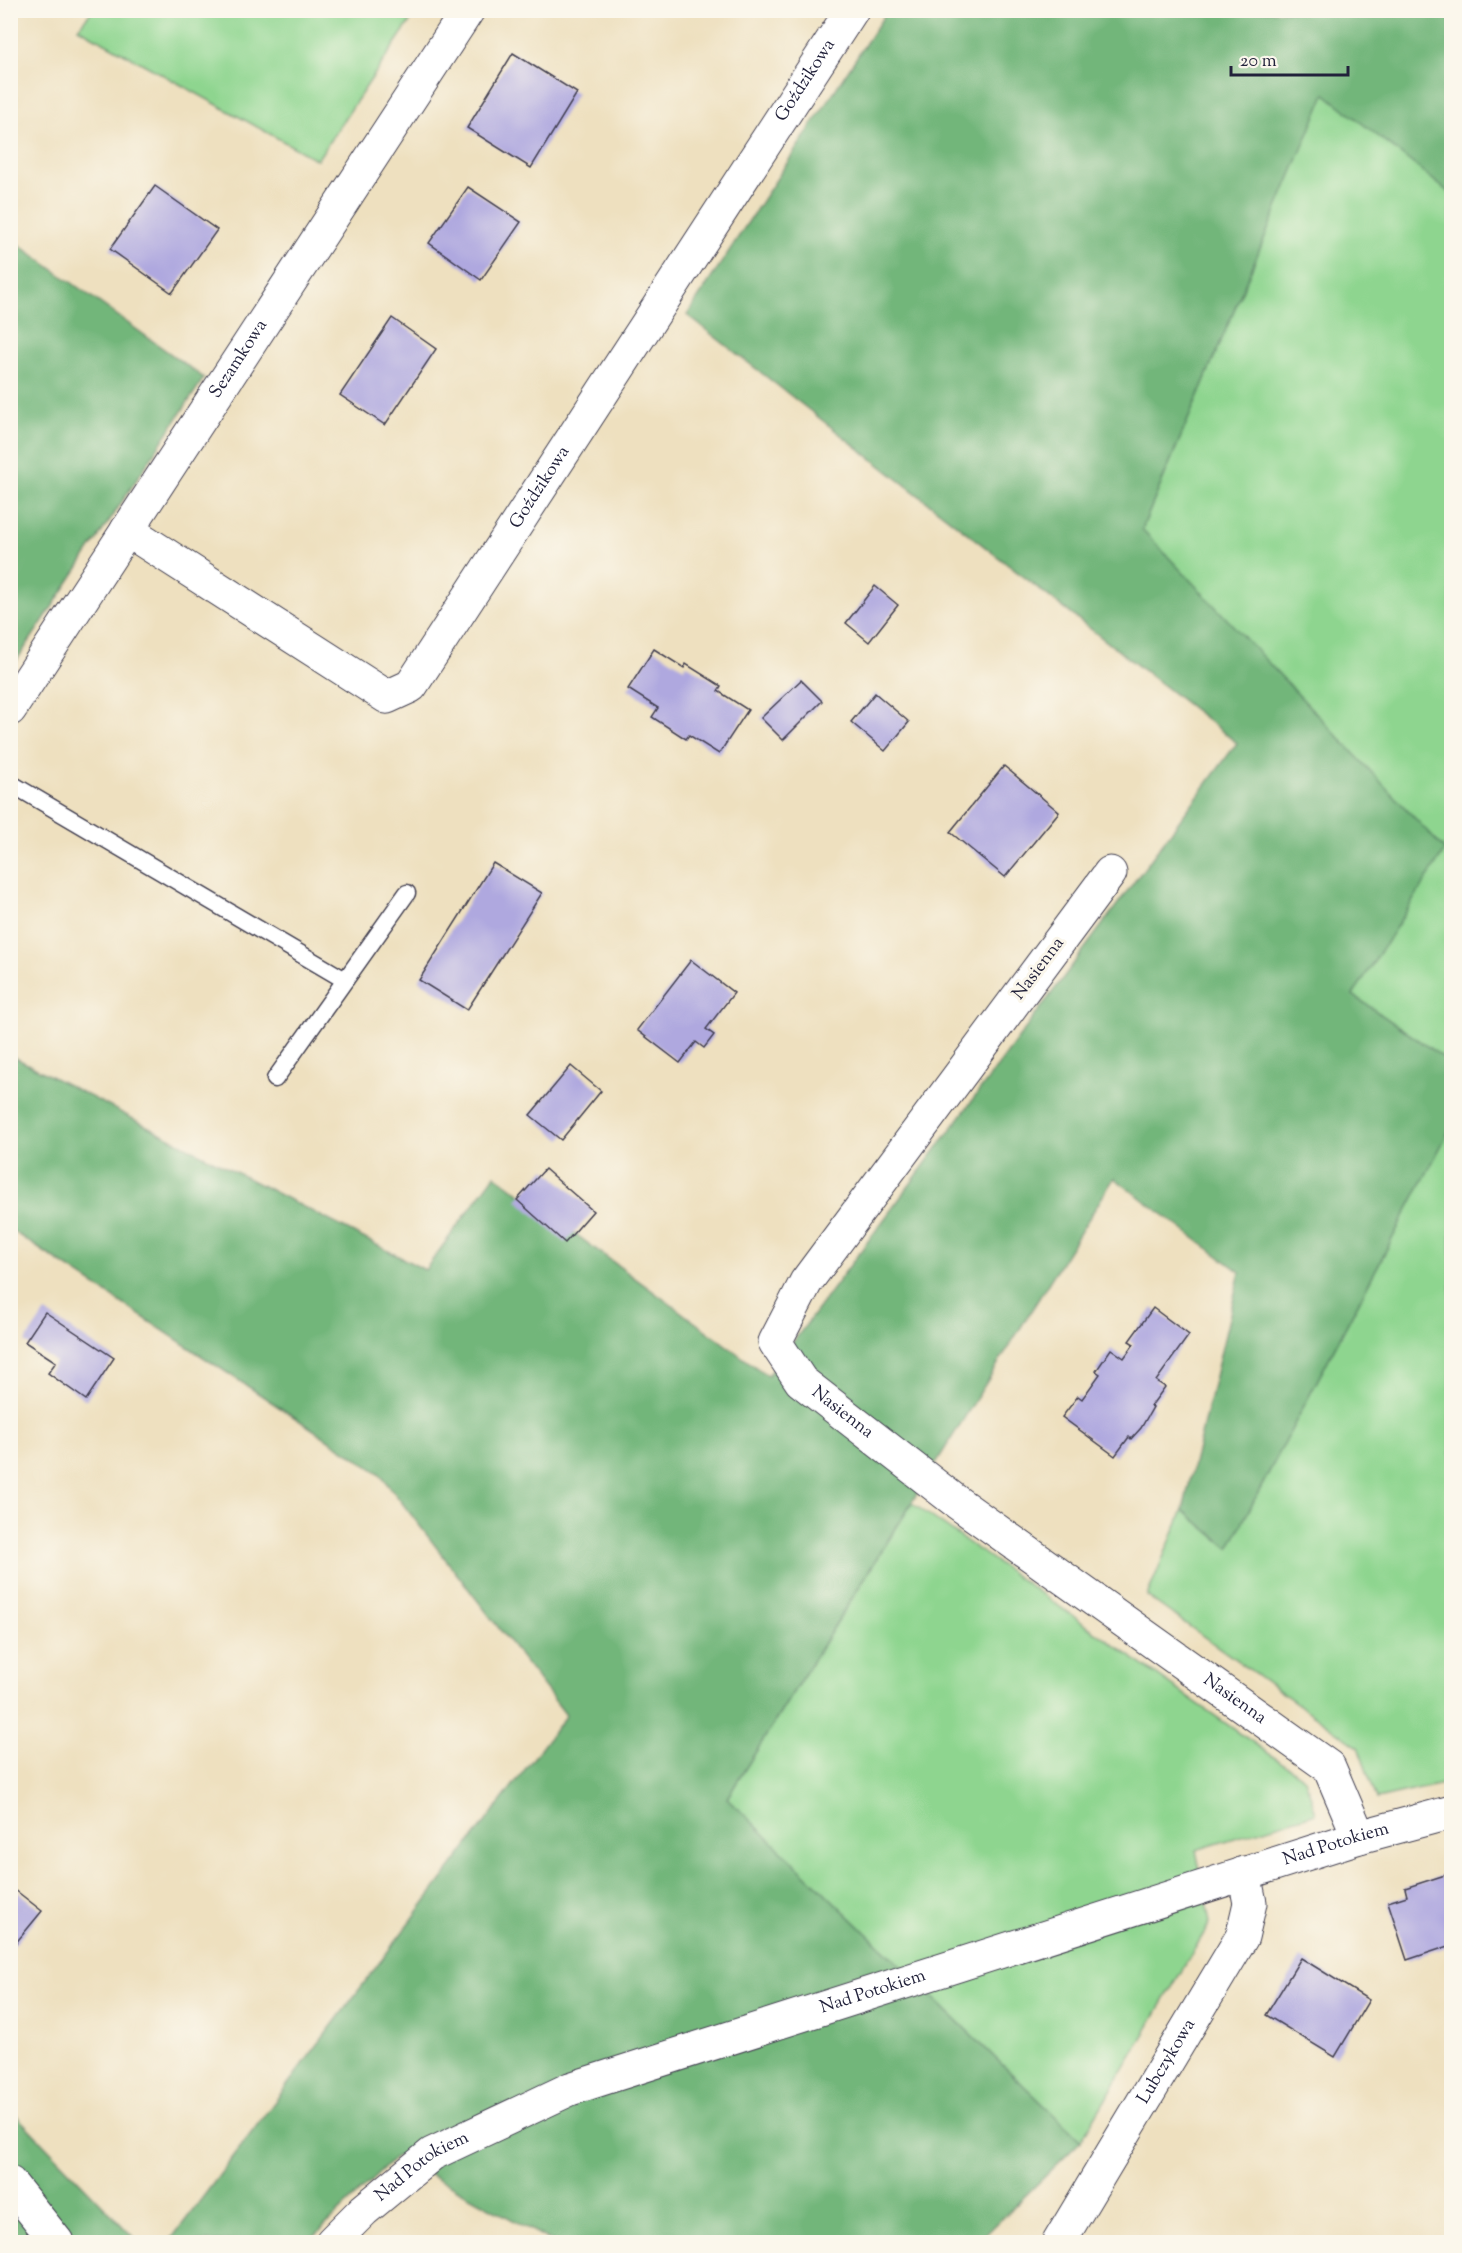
<svg xmlns="http://www.w3.org/2000/svg" width="1462" height="2253" font-family="'Sorts Mill Goudy',serif">
<rect width="100%" height="100%" fill="#fbf7ec"/>
<filter id="ink" filterUnits="userSpaceOnUse"><feTurbulence type="fractalNoise" baseFrequency=".0167" numOctaves="2"/><feDisplacementMap in="SourceGraphic" scale="12" xChannelSelector="R" yChannelSelector="G"/><feConvolveMatrix kernelMatrix="1 2 1 2 8 2 1 2 1" color-interpolation-filters="sRGB"/></filter>
<filter id="wash" filterUnits="userSpaceOnUse"><feTurbulence type="fractalNoise" baseFrequency=".008" numOctaves="4" result="noise"/><feDisplacementMap in="SourceGraphic" scale="24" xChannelSelector="R" yChannelSelector="G"/><feGaussianBlur stdDeviation="1.35" result="paint"/><feColorMatrix in="noise" values="0 0 0 0 0 0 0 0 0 0 0 0 0 0 0 0 0 1.4 0 .05"/><feComposite in="paint" operator="in"/></filter>
<g filter="url(#wash)">
<rect width="100%" height="100%" fill="#eee0bf"/>
<g fill="#8ed58f" stroke="#587c65" stroke-width="1.5">
<polygon points="92,11 92,10 417,11 317,160 78,28"/>
<polygon points="1325,93 1451,194 1451,1063 1353,995 1142,529"/>
<polygon points="1451,1127 1451,1782 1377,1799 1358,1747 1147,1596 1183,1510 1229,1548"/>
<polygon points="912,1503 1305,1779 1316,1813 1196,1850 1210,1923 1081,2141 727,1798"/>
</g>
<g fill="#72b67a" stroke="#4a6c5a" stroke-width="1.5">
<polygon points="887,11 1451,11 1451,194 1325,94 1142,529 1445,850 1353,995 1451,1063 1451,1127 1229,1548 1183,1510 1240,1272 1114,1178 727,1798 1081,2141 978,2242 553,2242 397,2156 308,2242 169,2242 566,1715 379,1473 11,1230 10,1055 425,1270 495,1175 768,1376 1237,743 687,315"/>
<polygon points="11,239 204,378 11,669"/>
<polygon points="11,2110 138,2242 11,2242"/>
</g>
<g id="blocks">
<g fill="#afa8df">
<polygon points="513,53 577,93 531,168 467,128"/>
<polygon points="155,186 217,230 172,293 110,249"/>
<polygon points="468,187 521,222 481,280 429,243"/>
<polygon points="392,318 436,349 385,425 340,395"/>
<polygon points="875,586 898,605 869,642 846,623"/>
<polygon points="654,649 684,668 686,664 721,686 718,691 748,710 719,754 689,735 686,739 652,717 658,708 628,689"/>
<polygon points="801,680 822,701 783,740 761,718"/>
<polygon points="875,693 909,722 885,751 851,722"/>
<polygon points="1004,766 1059,812 1005,877 950,832"/>
<polygon points="493,863 542,893 467,1010 419,980"/>
<polygon points="691,960 734,993 706,1029 714,1035 704,1048 696,1042 680,1063 637,1030"/>
<polygon points="571,1066 601,1091 561,1140 530,1115"/>
<polygon points="545,1169 593,1211 565,1243 517,1200"/>
<polygon points="1153,1308 1189,1335 1156,1381 1165,1387 1151,1406 1153,1407 1141,1428 1131,1439 1129,1437 1115,1456 1062,1417 1078,1396 1082,1399 1100,1374 1096,1371 1111,1349 1124,1358 1134,1344 1129,1341"/>
<polygon points="45,1312 114,1358 86,1400 48,1373 56,1362 25,1342"/>
<polygon points="1445,1875 1452,1894 1452,1945 1407,1960 1388,1902 1407,1896 1405,1888"/>
<polygon points="10,1886 42,1911 10,1950"/>
<polygon points="1301,1958 1369,2000 1335,2057 1266,2015"/>
</g>
</g>
</g>
<g filter="url(#ink)">
<use href="#blocks" fill-opacity="0" stroke="#413e4f" stroke-width="1.5"/>
<g fill="none" stroke-linecap="round" stroke-linejoin="round">
<g stroke="#413e4f" stroke-width="19">
<g id="service">
<polyline points="10,783 345,980"/>
<polyline points="275,1079 407,893"/>
</g>
</g>
<g stroke="#413e4f" stroke-width="35">
<g id="minor">
<path id="s1" d="M 127,530 L 387,697 L 411,686 L 852,10"/>
<path id="s2" d="M 10,709 L 468,10"/>
<path id="s3" d="M 1110,873 L 806,1282 L 775,1342 L 801,1381 L 958,1503 L 1329,1767 L 1359,1837"/>
<polyline points="10,2183 57,2242"/>
<path id="s4" d="M 332,2242 L 364,2210 L 432,2154 L 570,2089 L 1359,1837 L 1452,1812"/>
<path id="s5" d="M 1059,2242 L 1242,1937 L 1250,1903 L 1244,1873"/>
</g>
</g>
<use href="#service" stroke="#fff" stroke-width="16"/>
<use href="#minor" stroke="#fff" stroke-width="33"/>
</g>
</g>
<g text-anchor="middle" dominant-baseline="central" stroke-width="6" stroke-linejoin="round" paint-order="stroke">
<g font-size="18" fill="#22223b" stroke="#fbf7ec">
<text stroke="none"><textPath href="#s1" startOffset="1058">Goździkowa</textPath></text>
<text stroke="none"><textPath href="#s2" startOffset="418">Sezamkowa</textPath></text>
<text stroke="none"><textPath href="#s1" startOffset="572">Goździkowa</textPath></text>
<text transform="translate(1039 969) rotate(-53)">Nasienna</text>
<text stroke="none"><textPath href="#s3" startOffset="676">Nasienna</textPath></text>
<text stroke="none"><textPath href="#s3" startOffset="1162">Nasienna</textPath></text>
<text stroke="none"><textPath href="#s4" startOffset="1090">Nad Potokiem</textPath></text>
<text stroke="none"><textPath href="#s4" startOffset="604">Nad Potokiem</textPath></text>
<text stroke="none"><textPath href="#s5" startOffset="210">Lubczykowa</textPath></text>
<text stroke="none"><textPath href="#s4" startOffset="118">Nad Potokiem</textPath></text>
</g>
</g>
<rect width="1462" height="2253" fill="none" stroke="#fbf7ec" stroke-width="36"/>
<path d="M1231 66v9h117v-9" fill="none" stroke="#22223b" stroke-width="3"/>
<text x="1240" y="66" font-size="18" fill="#22223b" stroke="#fbf7ec" stroke-width="4.5" paint-order="stroke">20 m</text>
</svg>
